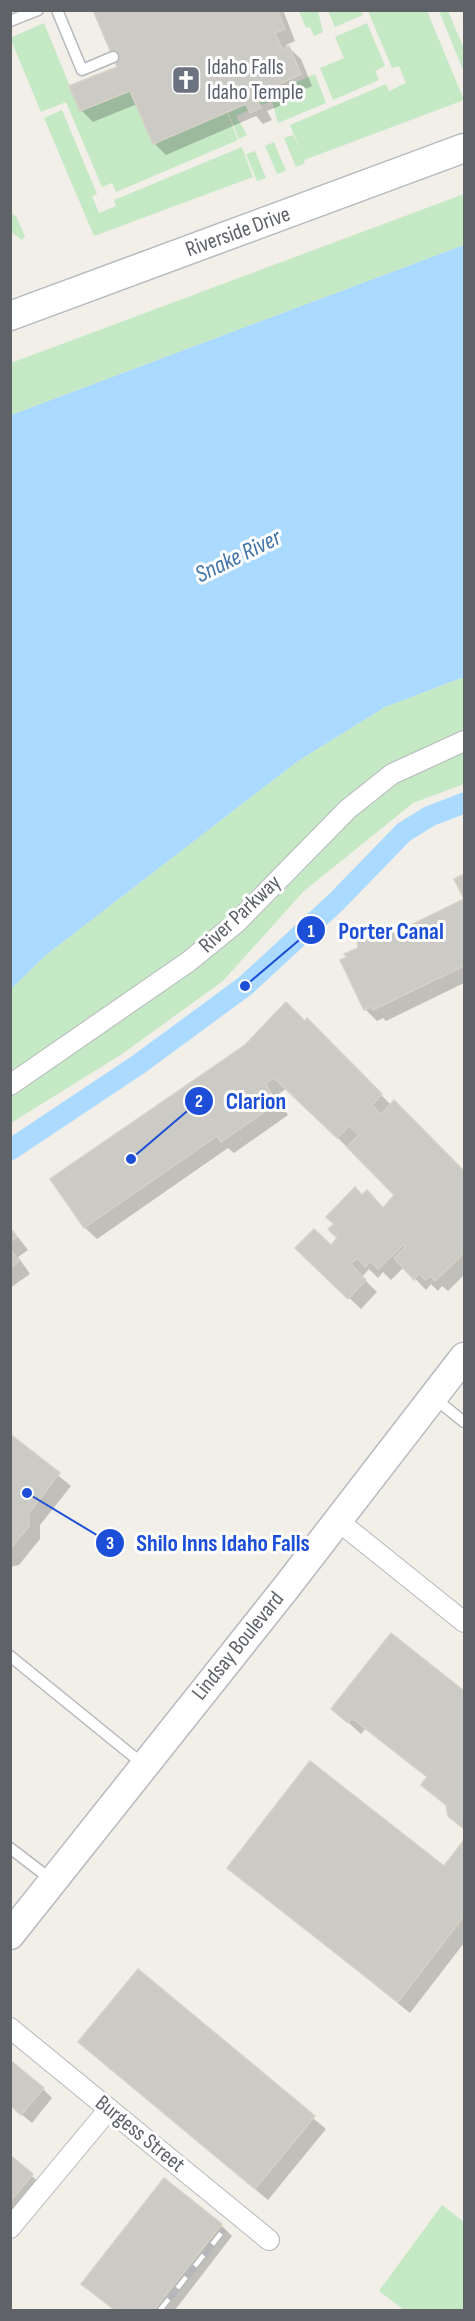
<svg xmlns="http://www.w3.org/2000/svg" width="475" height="2321" font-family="'Sofia Sans Condensed',sans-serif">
<rect width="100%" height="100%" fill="#f1efe8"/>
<g fill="#c5e8c5">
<polygon points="299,11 318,11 323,32 314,36 310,27 306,28"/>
<polygon points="328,11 361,11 363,15 335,27"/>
<polygon points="368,11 427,11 464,100 304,160 305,163 296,167 284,138 293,135 300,150 290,125 386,84 389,91 406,83 399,66 392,68"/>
<polygon points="439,11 448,11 464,49 464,72"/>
<polygon points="44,23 80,111 130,91 227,112 238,140 116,192 112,183 102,187 66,102 41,112 11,40 10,38"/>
<polygon points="367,23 385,66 375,71 379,80 333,100 320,68 344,58 335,37"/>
<polygon points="315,74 326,103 278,123 272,101 259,106 257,99"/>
<polygon points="246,104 249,110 236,116 247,135 239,139 228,112"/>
<polygon points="62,110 97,194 92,196 99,213 116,206 114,200 242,147 253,177 94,236 44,118"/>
<polygon points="274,142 286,171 277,174 265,146"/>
<polygon points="255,151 266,178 257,181 246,154"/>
<polygon points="464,194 464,245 11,415 11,363"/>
<polygon points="11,214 16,216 25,236 22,240 11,232"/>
<polygon points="464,677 464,784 413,803 304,891 223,981 122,1054 11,1123 11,989 46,955 298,761 385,707"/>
<polygon points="442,2205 464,2222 464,2310 404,2310 379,2291"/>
</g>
<polygon fill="#aadaff" points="464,245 464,677 385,707 298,761 46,955 11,989 11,415"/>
<g fill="#0003">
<polygon points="95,10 283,10 295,41 286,45 301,59 312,86 280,100 282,105 267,111 272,120 263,124 256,116 166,155 154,143 137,104 93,122 81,110 71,86 119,67"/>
<polygon points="464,901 464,983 386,1021 383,1018 377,1021 366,1010 342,961 386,928 390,932 401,927 405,930"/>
<polygon points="307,1020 391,1105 394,1103 464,1173 464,1275 448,1291 442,1286 438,1291 431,1284 426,1290 404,1267 391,1280 383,1272 378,1278 369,1269 362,1277 377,1292 361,1309 297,1248 331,1247 339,1238 362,1197 384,1209 396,1195 287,1088 276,1096 288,1115 234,1153 228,1148 97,1239 85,1228 52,1179"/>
<polygon points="10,1227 28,1250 18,1257 30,1274 10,1288"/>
<polygon points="10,1436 71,1486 40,1525 40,1539 19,1565 10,1567"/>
<polygon points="391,1635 464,1693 464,1830 449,1815 448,1807 423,1785 428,1778 365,1729 361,1734 333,1709"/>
<polygon points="464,1842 464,1943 410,2013 229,1868 444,1869"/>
<polygon points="138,1972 326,2129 268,2200 80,2042"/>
<polygon points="43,2089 52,2098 32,2123 10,2105"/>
<polygon points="10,2157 42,2185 10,2222"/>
<polygon points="221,2225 232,2236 175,2310 114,2310 83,2284"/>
</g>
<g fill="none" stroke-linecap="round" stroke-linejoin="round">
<polyline stroke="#aadaff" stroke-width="21" points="10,1150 139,1064 245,986 336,902 404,832 430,816 464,803"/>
</g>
<g fill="#cccac5" stroke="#d6d1c6" stroke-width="1.5">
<polygon points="93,10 277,10 285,29 275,33 282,49 289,46 301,74 270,88 272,93 257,99 261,108 250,113 246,104 153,144 130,91 80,111 69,86 117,67"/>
<polygon points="464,874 464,966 373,1010 371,1007 364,1010 340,960 347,957 344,954 358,948 357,939 364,931 379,925 386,927 388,931 401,925 403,929 464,899 454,879"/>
<polygon points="286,1002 305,1021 307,1018 382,1094 372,1105 381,1115 394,1100 464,1171 464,1253 435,1281 430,1276 425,1280 419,1273 414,1280 394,1258 406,1247 403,1245 378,1269 370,1261 365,1267 357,1258 351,1264 366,1280 348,1299 295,1248 314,1229 331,1245 337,1238 328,1229 334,1224 326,1217 355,1187 362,1195 367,1190 383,1208 394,1195 347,1147 359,1135 349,1126 337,1138 274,1078 265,1083 277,1103 221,1142 217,1136 84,1228 50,1179 245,1045"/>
<polygon points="10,1228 17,1237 10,1242"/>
<polygon points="10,1249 19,1261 10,1268"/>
<polygon points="10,1434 60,1473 29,1513 29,1526 10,1549"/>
<polygon points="391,1633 464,1691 464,1829 448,1816 446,1805 421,1785 427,1777 352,1718 348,1723 331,1709"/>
<polygon points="310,1761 444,1866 464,1840 464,1916 398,2002 227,1868"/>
<polygon points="138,1969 315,2116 255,2189 78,2042"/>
<polygon points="10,2060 44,2088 21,2115 10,2105"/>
<polygon points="10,2155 33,2174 10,2202"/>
<polygon points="164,2178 222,2224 154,2310 115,2310 81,2284"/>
</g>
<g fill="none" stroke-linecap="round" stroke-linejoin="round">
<g stroke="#b5b8bc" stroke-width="13">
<g id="lane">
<polyline points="57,10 82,70 113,57"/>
<polyline points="10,21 38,10"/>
<polyline points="433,1397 464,1422"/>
<polyline points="10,1656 144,1765"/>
<polyline points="10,1848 53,1881"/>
</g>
</g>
<g stroke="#b5b8bc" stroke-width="22">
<g id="street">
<polyline points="10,1085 188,962 236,923 348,809 392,774 464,741"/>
<polyline points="337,1520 464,1622"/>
<polyline points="10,2028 269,2240"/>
<polyline points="10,2228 109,2109"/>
</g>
</g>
<g stroke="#b6babf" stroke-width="31">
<g id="secondary">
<polyline points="10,316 464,148"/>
<polyline points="10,1935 285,1589 464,1357"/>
</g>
</g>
<use href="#lane" stroke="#fff" stroke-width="10"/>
<use href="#street" stroke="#fff" stroke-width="20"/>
<use href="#secondary" stroke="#fff" stroke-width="28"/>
<g stroke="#b6b7b8" stroke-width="7">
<polyline id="rail" points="160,2310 222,2232"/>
</g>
<use href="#rail" stroke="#fff" stroke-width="4.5" stroke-dasharray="14" stroke-linecap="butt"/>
</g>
<defs>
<g id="church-square" transform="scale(1.5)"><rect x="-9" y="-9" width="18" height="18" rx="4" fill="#6b7280" stroke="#fff"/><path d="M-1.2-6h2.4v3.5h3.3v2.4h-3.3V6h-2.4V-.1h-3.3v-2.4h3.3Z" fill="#fff"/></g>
</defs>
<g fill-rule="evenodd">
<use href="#church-square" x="186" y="80"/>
</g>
<g text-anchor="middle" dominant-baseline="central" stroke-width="6" stroke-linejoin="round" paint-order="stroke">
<g font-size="22" fill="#5b616d" stroke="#fff" text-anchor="start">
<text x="207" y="67">Idaho Falls<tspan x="207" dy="25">Idaho Temple</tspan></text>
</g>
<g font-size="22" fill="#5f6368" stroke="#fff">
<text transform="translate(238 232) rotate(-20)">Riverside Drive</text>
<text transform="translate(240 914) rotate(-43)">River Parkway</text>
<text transform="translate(238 1646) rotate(-51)">Lindsay Boulevard</text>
<text transform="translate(140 2134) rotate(39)">Burgess Street</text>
</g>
<g font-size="24" font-style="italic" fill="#4174aa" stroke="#fff">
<text transform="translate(238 556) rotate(-26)">Snake River</text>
</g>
</g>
<path fill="none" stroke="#1d4ed8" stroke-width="2" d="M245 986L311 930M131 1159L199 1101M27 1493L110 1543"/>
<g fill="#1d4ed8" stroke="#fff" stroke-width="2">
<circle cx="245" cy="986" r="6"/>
<circle cx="131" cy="1159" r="6"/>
<circle cx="27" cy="1493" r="6"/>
<circle cx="311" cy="930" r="15"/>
<circle cx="199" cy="1101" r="15"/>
<circle cx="110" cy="1543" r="15"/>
</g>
<g font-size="18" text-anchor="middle" font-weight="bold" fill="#fff">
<text x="311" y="937">1</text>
<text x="199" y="1107">2</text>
<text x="110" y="1549">3</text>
</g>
<g font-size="24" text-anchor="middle" font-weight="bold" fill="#1d4ed8" stroke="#fff" stroke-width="6" stroke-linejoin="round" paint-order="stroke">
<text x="391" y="939">Porter Canal</text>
<text x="256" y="1109">Clarion</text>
<text x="223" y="1551">Shilo Inns Idaho Falls</text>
</g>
<rect width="475" height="2321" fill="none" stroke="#5f6368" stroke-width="24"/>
</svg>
